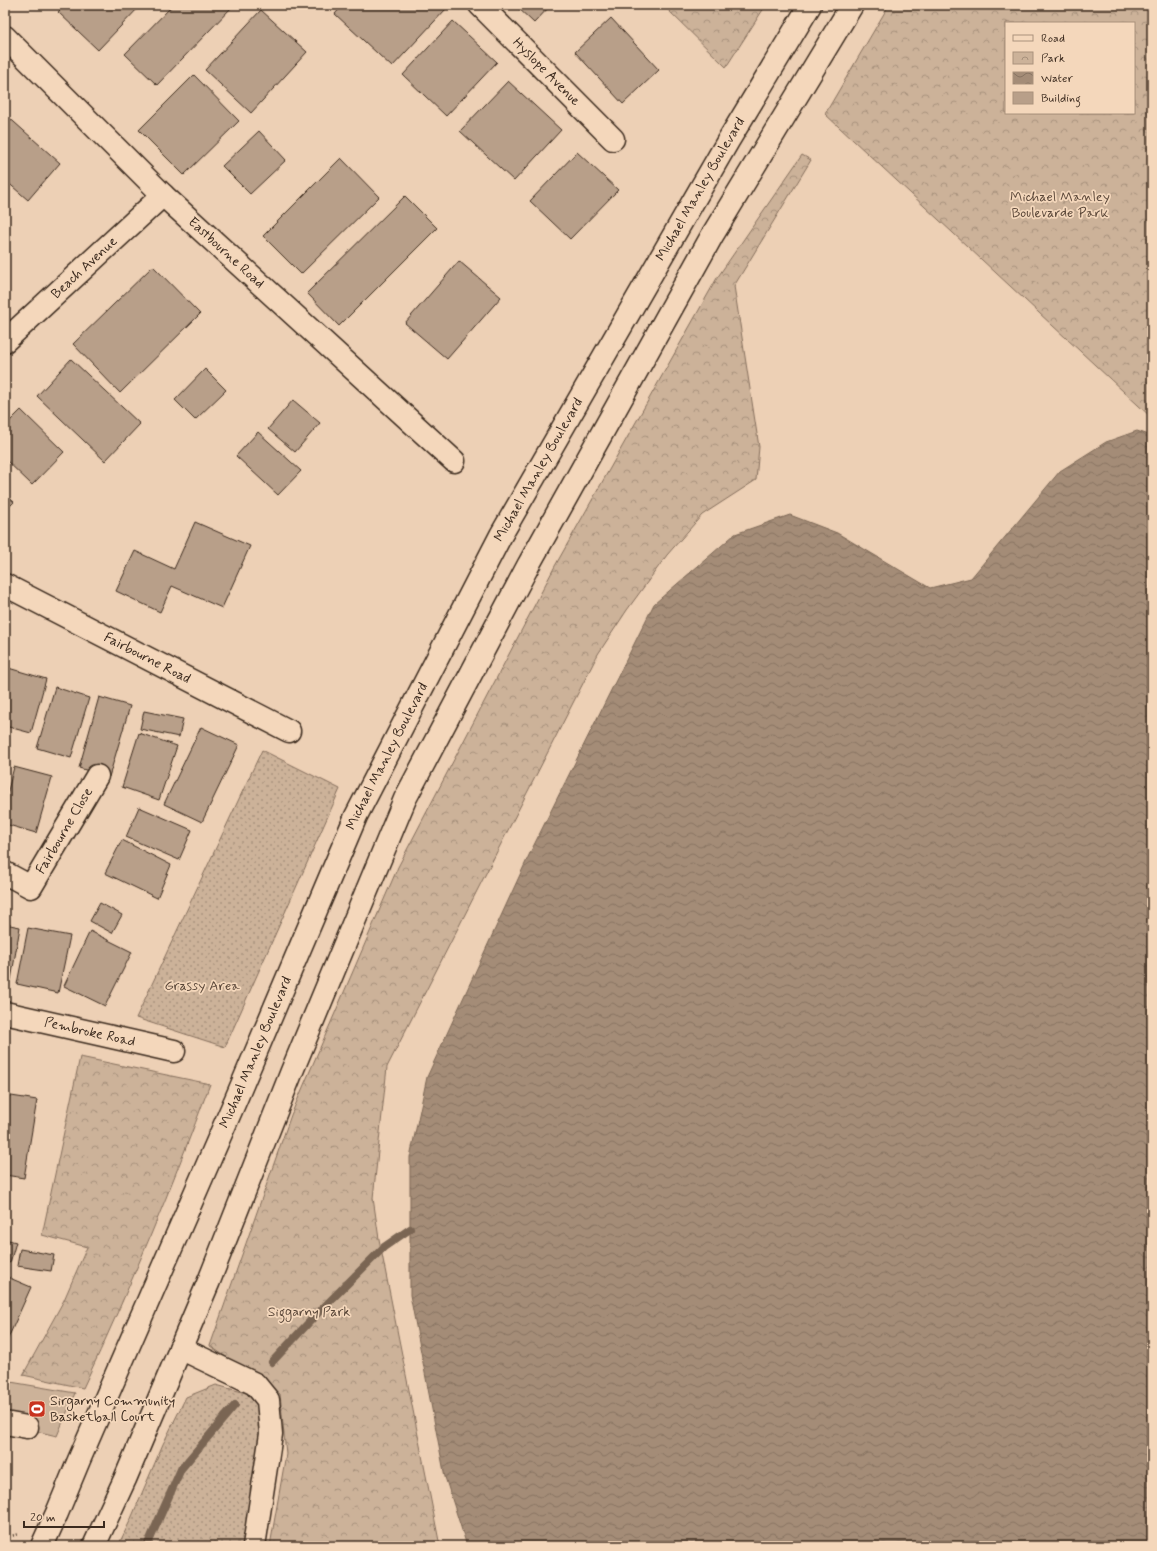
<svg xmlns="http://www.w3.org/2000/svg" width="1157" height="1551" font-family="Mynerve,sans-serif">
<defs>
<pattern id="grass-dots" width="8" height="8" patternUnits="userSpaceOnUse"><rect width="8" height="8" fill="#ccb299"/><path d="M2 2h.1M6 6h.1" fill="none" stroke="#a7917c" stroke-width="1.8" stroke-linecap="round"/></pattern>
<pattern id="park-crowns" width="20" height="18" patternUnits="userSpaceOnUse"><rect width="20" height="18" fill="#ccb299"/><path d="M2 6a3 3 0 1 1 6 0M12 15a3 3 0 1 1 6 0" fill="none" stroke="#a7917c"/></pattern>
<pattern id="water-waves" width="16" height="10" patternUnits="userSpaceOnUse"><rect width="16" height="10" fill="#a48c77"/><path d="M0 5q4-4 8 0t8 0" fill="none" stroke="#877361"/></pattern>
</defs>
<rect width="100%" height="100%" fill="#edd0b5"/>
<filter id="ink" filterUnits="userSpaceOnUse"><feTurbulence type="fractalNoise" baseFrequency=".025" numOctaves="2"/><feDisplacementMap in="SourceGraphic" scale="8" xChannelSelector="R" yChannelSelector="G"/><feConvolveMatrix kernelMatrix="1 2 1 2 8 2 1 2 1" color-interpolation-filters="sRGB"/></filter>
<g filter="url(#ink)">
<g fill="url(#grass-dots)" stroke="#846e5c">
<polygon points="262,750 340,789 225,1047 136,1018"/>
<polygon points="216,1385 246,1393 260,1408 263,1443 247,1546 118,1546 130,1521 163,1444 186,1397"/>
</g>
<g fill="url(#park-crowns)" stroke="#846e5c" fill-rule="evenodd">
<polygon points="663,5 766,5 726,67"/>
<path d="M 889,5 L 1152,5 L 1152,418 L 825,114 ZM 1006,23 L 1134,23 L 1134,113 L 1006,113 Z"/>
<polygon points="802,155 811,160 734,286 759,447 756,480 702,515 667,555 627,610 598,654 387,1067 373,1198 379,1239 440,1546 270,1546 286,1454 280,1394 210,1346 291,1115 398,867 555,566 717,278"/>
<path d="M 80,1057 L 210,1084 C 172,1187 130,1288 83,1388 L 23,1375 L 64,1300 L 87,1247 L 42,1235 Z"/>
</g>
<polygon fill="#ccb299" stroke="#846e5c" points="5,1381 75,1393 57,1436 5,1424"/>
<polygon fill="url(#water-waves)" stroke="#7a6553" points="1137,431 1152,436 1152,1546 467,1546 445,1477 410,1295 410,1157 427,1077 530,853 654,604 735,534 790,515 837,533 930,588 971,578 1060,471 1106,442"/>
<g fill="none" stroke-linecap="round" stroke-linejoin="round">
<g stroke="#7a6553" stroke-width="8">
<polyline points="272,1362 314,1317 384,1247 410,1229"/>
<polyline points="147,1546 181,1469 235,1405"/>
</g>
</g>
<g fill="#b89f89" stroke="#3b2a1e">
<polygon points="65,5 141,5 98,50 58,12"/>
<polygon points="173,5 230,5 232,7 157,85 125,54"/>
<polygon points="343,5 442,5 446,9 392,67 335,14"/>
<polygon points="515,5 551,5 534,23"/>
<polygon points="261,10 307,52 251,113 205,70"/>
<polygon points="611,18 659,70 623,104 575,52"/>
<polygon points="453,21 497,62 446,116 403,75"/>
<polygon points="194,75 239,121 184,175 139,130"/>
<polygon points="508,81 561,130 514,181 460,131"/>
<polygon points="5,114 60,163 28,200 5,180"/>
<polygon points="259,131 286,160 250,194 222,166"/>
<polygon points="577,152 618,190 570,239 530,201"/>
<polygon points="341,158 379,197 301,274 263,236"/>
<polygon points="405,196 437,228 339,326 307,293"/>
<polygon points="459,261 501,297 447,359 405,323"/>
<polygon points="153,266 200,314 120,393 73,344"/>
<polygon points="71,359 140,424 105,461 37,396"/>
<polygon points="205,369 226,390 195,420 175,400"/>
<polygon points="293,400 320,423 295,452 268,429"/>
<polygon points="21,410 64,452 32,485 5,459 5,426"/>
<polygon points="258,432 301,471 278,495 236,456"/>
<polygon points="5,494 14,502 5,511"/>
<polygon points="195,522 250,546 222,608 172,586 160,612 116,591 135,551 174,569"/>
<polygon points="5,667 46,679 31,733 5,726"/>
<polygon points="55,687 89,698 71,758 37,748"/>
<polygon points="99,697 130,706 109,777 79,768"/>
<polygon points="144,711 183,719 179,737 140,729"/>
<polygon points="201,727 239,745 202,822 164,804"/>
<polygon points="139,733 177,746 159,800 122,787"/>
<polygon points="5,752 9,753 5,779"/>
<polygon points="14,767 52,777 36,833 5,824 5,802"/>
<polygon points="139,807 192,830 179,860 126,837"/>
<polygon points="122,840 171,865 157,898 105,873"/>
<polygon points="100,903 122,915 112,933 90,921"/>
<polygon points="5,924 20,927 11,980 5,979"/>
<polygon points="28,928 70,936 58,993 17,984"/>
<polygon points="90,931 132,952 105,1006 64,986"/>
<polygon points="5,1095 37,1100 24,1178 5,1175"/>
<polygon points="5,1239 16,1242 10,1263 5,1261"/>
<polygon points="20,1249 54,1255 51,1271 17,1266"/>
<polygon points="5,1276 31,1287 5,1345"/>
</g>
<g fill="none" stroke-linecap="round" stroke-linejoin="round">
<g stroke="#3b2a1e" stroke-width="25">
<g id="street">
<path id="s1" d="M 480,5 L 613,139"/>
<path id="s2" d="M 5,37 L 163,195 L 454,461"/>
<path id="s3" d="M 5,341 L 163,195"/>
<path id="s4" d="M 5,585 L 289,731"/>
<path id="s5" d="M 5,873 L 31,887 L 97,776"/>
<path id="s6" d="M 5,1013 L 174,1051"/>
<polyline points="180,1348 255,1384 268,1400 271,1434 254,1546"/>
<polyline points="5,1423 27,1427"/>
</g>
</g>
<g stroke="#3b2a1e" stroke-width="25">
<g id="highway">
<path id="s7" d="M 42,1546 L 57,1513 L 79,1460 L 236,1099 L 356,816 L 501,535 L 728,141 L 810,5"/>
<polyline points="94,1546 125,1479 209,1281 292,1071 405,799 529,564 713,234 852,5"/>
</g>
</g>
<polyline stroke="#3b2a1e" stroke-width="2.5" stroke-dasharray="1 3" stroke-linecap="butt" points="5,1537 20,1534"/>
<use href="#street" stroke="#f4d7bb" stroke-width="22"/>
<use href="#highway" stroke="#f4d7bb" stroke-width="22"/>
</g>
</g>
<defs>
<g id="stadium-square" transform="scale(0.9)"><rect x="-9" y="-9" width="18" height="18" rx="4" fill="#c8321e" stroke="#f4d7bb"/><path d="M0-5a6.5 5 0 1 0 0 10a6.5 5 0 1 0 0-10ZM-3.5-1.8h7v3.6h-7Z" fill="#fff"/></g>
</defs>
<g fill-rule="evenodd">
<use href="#stadium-square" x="37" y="1409"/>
</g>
<g text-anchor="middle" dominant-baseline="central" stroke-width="3.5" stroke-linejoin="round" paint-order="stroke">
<g font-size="14" fill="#3b2a1e" stroke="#f4d7bb">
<text stroke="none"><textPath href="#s1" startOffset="94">Hyslope Avenue</textPath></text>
<text stroke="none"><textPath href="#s7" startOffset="1510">Michael Manley Boulevard</textPath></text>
<text stroke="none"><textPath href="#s2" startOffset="309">Eastbourne Road</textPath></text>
<text stroke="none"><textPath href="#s3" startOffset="108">Beach Avenue</textPath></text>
<text stroke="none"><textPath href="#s7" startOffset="1186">Michael Manley Boulevard</textPath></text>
<text stroke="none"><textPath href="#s4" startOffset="160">Fairbourne Road</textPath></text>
<text stroke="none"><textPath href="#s7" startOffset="862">Michael Manley Boulevard</textPath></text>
<text stroke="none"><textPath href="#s5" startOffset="95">Fairbourne Close</textPath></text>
<text stroke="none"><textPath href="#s6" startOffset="87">Pembroke Road</textPath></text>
<text stroke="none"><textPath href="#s7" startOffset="538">Michael Manley Boulevard</textPath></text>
</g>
<g font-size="14" fill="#584537" stroke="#f4d7bb">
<text x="1060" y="197">Michael Manley<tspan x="1060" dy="16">Boulevarde Park</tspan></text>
<text x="202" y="986">Grassy Area</text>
<text x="309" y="1312">Siggarny Park</text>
</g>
<g font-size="14" fill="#3b2a1e" stroke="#f4d7bb" text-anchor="start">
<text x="50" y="1401">Sirgarny Community<tspan x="50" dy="16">Basketball Court</tspan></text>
</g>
</g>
<rect width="1157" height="1551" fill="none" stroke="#f4d7bb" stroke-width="20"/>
<rect x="10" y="10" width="1137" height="1531" fill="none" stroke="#3b2a1e" stroke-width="1.5" filter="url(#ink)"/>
<rect x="1005" y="22" width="130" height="92" fill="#f4d7bb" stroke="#aa927c"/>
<rect x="1013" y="35" width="20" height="6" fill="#f4d7bb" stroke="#aa927c"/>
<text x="1041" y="42" font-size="12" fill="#3b2a1e">Road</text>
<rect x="1013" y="52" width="20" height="12" fill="url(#park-crowns)" stroke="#aa927c"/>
<text x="1041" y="62" font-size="12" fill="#3b2a1e">Park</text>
<rect x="1013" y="72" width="20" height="12" fill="url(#water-waves)" stroke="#aa927c"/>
<text x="1041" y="82" font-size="12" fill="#3b2a1e">Water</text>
<rect x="1013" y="92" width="20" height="12" fill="#b89f89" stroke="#aa927c"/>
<text x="1041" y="102" font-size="12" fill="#3b2a1e">Building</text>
<path d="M24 1521v6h80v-6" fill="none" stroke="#3b2a1e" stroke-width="2"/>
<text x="30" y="1521" font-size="12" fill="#3b2a1e" stroke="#f4d7bb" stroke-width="3" paint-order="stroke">20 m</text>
</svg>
